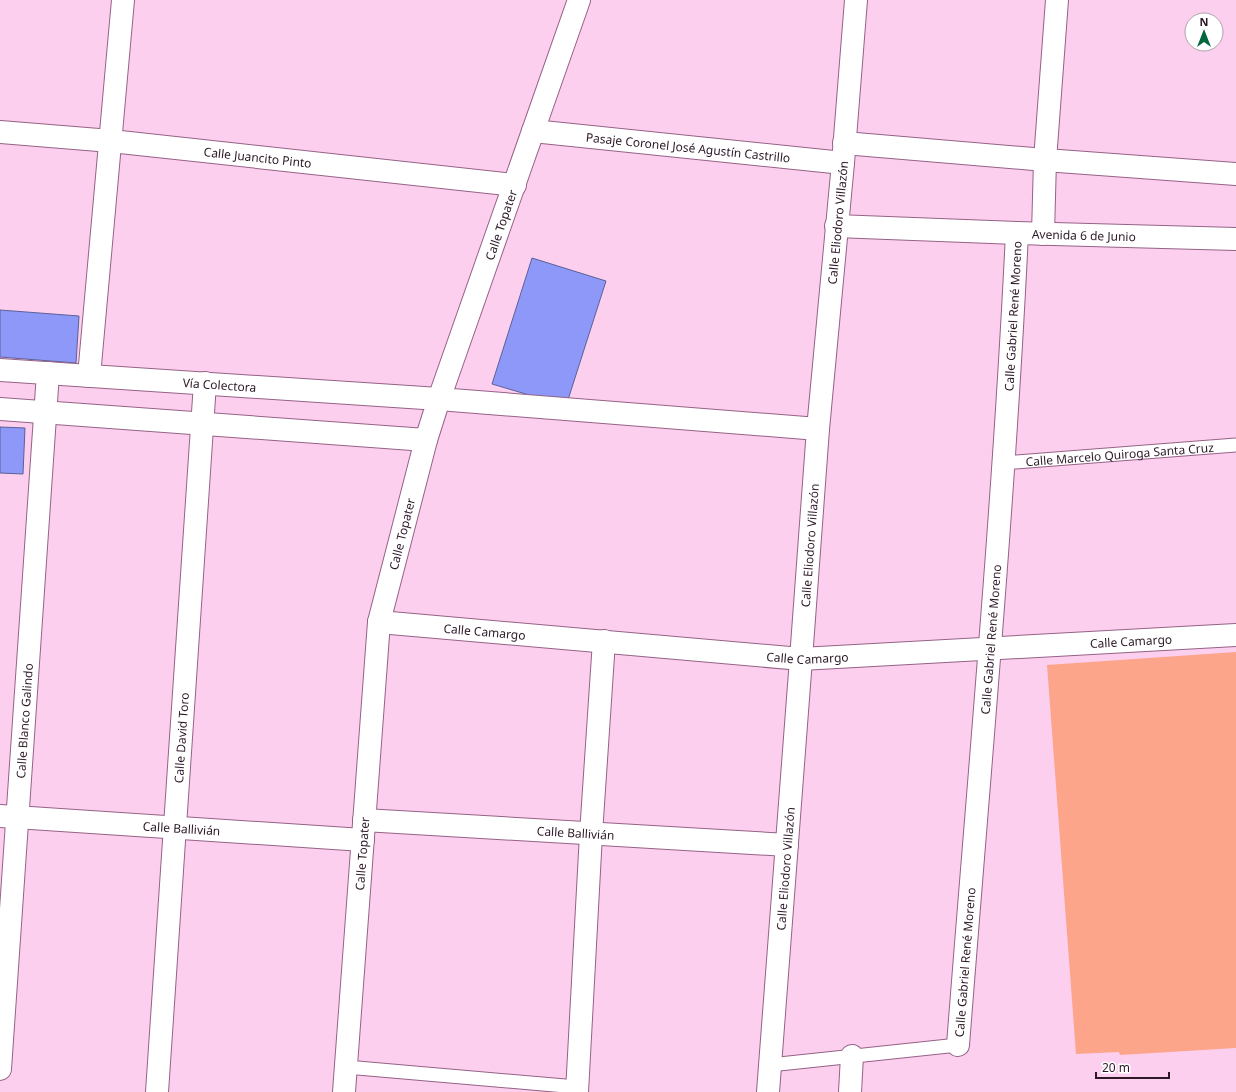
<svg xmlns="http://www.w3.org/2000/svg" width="1236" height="1092" font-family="'Noto Sans',sans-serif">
<rect width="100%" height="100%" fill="#fdcfef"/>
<polygon fill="#fca58b" points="1236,652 1236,1048 1120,1055 1119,1052 1076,1054 1047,665"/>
<g fill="#8d98f9" stroke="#5a6195">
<polygon points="532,258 606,281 566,406 492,384"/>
<polygon points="0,310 79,316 76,363 0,357"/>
<polygon points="0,427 25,428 23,474 0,473"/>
</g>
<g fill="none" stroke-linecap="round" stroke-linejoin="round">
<g stroke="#956287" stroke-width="15">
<g id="lane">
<path id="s1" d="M 1003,463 L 1236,445"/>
<polyline points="770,1065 958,1045"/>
<polyline points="346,1067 577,1087"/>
</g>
</g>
<g stroke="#956287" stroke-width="24">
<g id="street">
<polyline points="579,0 439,399 818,429"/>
<path id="s2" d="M 533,131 L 843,163"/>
<path id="s3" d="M 0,132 L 111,141 L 515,185"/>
<polyline points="844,143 1045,160 1236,174"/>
<path id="s4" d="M 836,226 L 1017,233 L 1236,239"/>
<polyline points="1043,234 1045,160 1057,0"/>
<polyline points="89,376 123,0"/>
<path id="s5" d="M 801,659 L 818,429 L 843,163 L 856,0"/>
<path id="s6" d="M 0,816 L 363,840"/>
<path id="s7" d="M 364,820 L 787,845"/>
<path id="s8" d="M 958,1045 C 979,775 1004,504 1017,233"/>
<path id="s9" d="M 0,1069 L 48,373"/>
<path id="s10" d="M 157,1092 L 205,383"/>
<path id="s11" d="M 344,1092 L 379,622"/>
<polyline points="577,1092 591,834 604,641"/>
<polyline points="850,1092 852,1056"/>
</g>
</g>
<g stroke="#956287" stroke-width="24">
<g id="secondary">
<path id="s12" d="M 0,370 L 439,399 L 426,440 L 379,622 L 801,659 L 1236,635"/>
<polyline points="0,409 426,440"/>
<path id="s13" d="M 768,1092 L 801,659"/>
</g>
</g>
<use href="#lane" stroke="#fff" stroke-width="13"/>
<use href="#street" stroke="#fff" stroke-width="22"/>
<use href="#secondary" stroke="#fff" stroke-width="22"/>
</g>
<g text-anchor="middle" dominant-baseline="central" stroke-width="3" stroke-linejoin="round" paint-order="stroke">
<g font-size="12" fill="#2c1827" stroke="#fff">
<text stroke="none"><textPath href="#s2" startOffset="156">Pasaje Coronel José Agustín Castrillo</textPath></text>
<text stroke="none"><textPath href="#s3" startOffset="259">Calle Juancito Pinto</textPath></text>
<text stroke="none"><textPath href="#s5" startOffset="438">Calle Eliodoro Villazón</textPath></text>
<text transform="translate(501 225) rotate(-71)">Calle Topater</text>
<text stroke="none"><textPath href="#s4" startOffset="248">Avenida 6 de Junio</textPath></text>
<text stroke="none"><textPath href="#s8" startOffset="731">Calle Gabriel René Moreno</textPath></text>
<text stroke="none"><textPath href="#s12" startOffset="220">Vía Colectora</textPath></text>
<text stroke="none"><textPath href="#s1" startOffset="117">Calle Marcelo Quiroga Santa Cruz</textPath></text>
<text transform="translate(402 534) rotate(-76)">Calle Topater</text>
<text stroke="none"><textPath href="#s5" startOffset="114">Calle Eliodoro Villazón</textPath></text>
<text stroke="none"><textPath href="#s12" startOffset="777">Calle Camargo</textPath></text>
<text stroke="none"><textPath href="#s8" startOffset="407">Calle Gabriel René Moreno</textPath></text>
<text stroke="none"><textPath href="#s12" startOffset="1425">Calle Camargo</textPath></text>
<text stroke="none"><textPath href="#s12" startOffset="1101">Calle Camargo</textPath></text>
<text stroke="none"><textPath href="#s9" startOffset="349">Calle Blanco Galindo</textPath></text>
<text stroke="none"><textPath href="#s10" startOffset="355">Calle David Toro</textPath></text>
<text stroke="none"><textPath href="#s6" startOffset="182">Calle Ballivián</textPath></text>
<text stroke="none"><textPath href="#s7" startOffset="212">Calle Ballivián</textPath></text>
<text stroke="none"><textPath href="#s11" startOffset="239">Calle Topater</textPath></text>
<text stroke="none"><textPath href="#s13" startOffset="224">Calle Eliodoro Villazón</textPath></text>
<text stroke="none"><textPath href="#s8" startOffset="83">Calle Gabriel René Moreno</textPath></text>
</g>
</g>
<g transform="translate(1204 32)"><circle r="19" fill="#ffffff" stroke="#aba3a9"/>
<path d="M0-3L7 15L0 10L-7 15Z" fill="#01683e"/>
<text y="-6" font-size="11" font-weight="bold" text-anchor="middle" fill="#2c1827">N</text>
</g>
<path d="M1096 1072v6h73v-6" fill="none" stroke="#2c1827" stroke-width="2"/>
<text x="1102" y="1072" font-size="12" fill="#2c1827" stroke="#ffffff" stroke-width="3" paint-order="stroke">20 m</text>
</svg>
